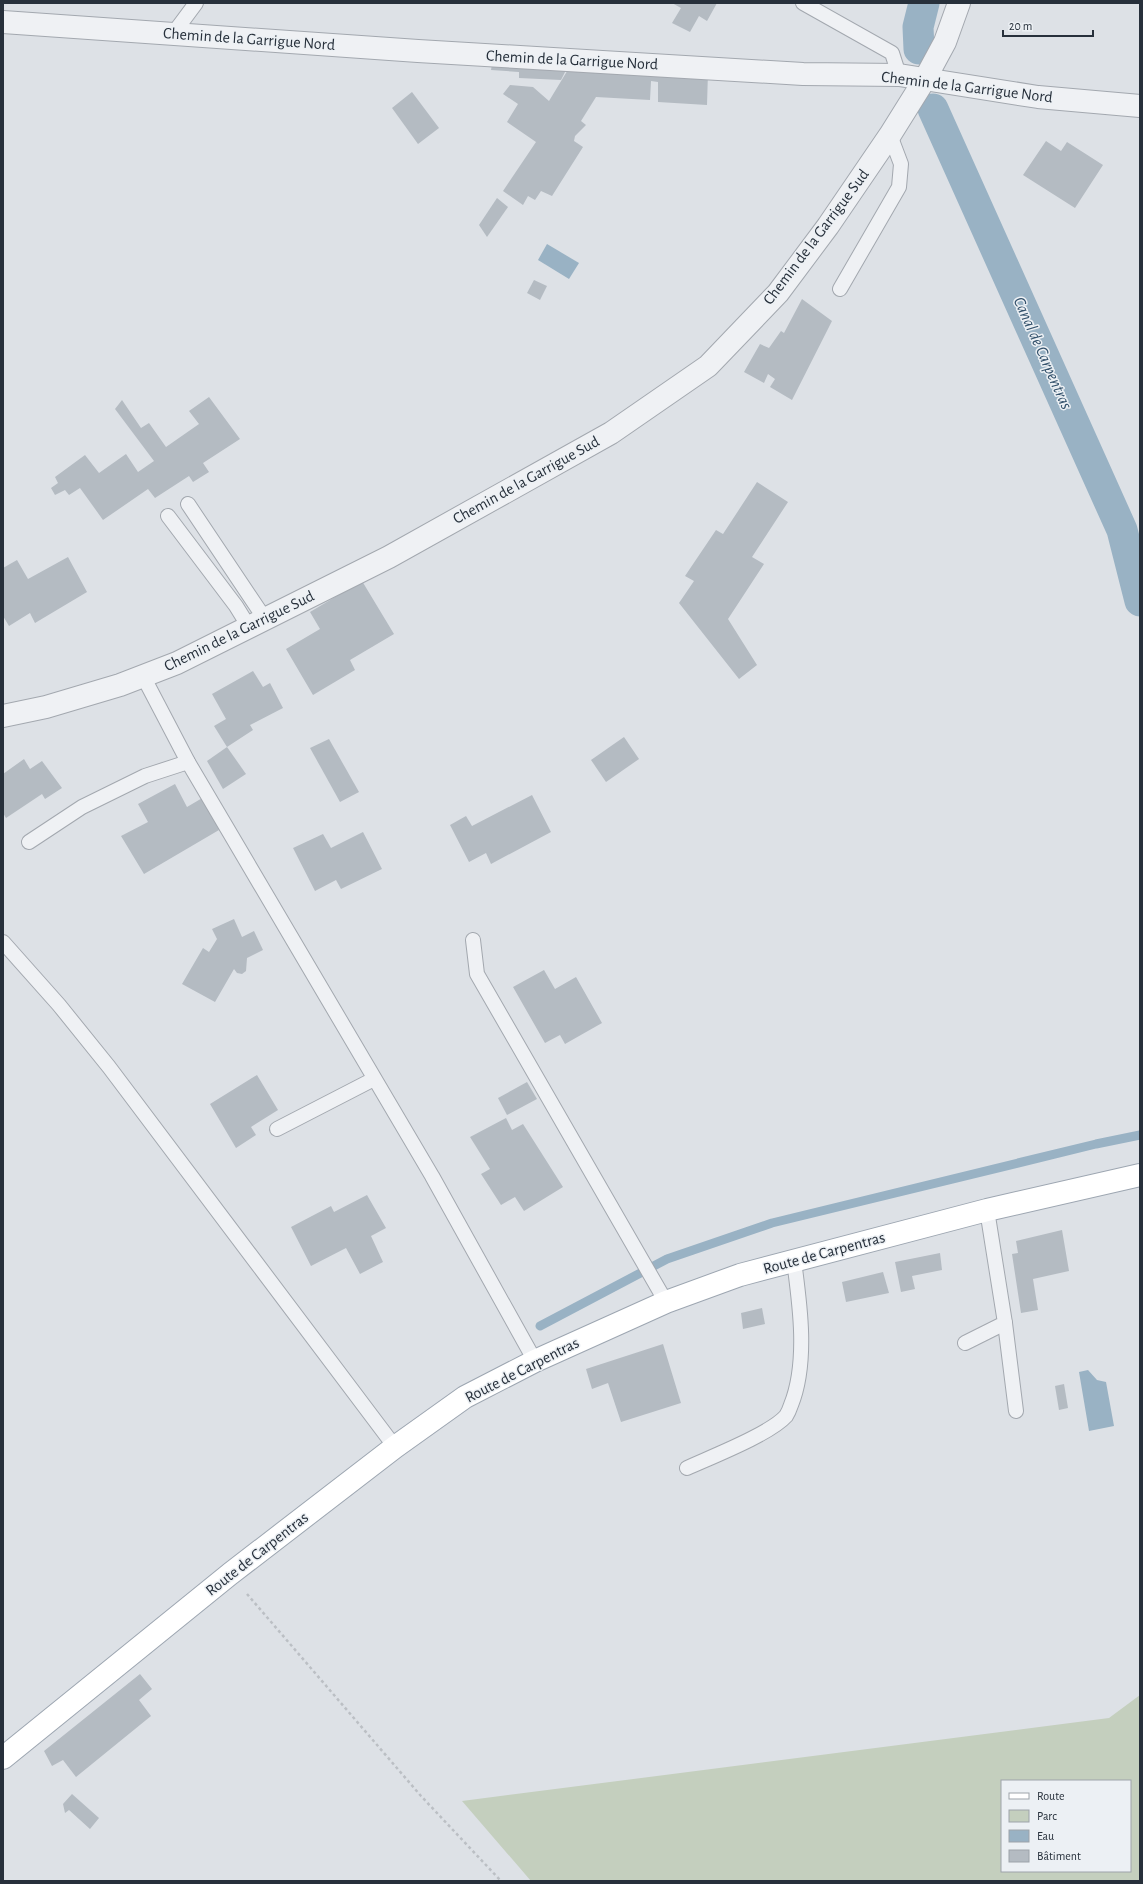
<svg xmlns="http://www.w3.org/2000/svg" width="1143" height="1884" font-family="'Alegreya Sans',sans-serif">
<rect width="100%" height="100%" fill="#dde1e6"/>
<path fill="#c4cfbe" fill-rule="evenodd" d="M 1140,1695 L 1140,1881 L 531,1881 L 462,1801 L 1109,1718 ZM 1002,1781 L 1130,1781 L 1130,1871 L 1002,1871 Z"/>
<g fill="#99b2c4">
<polygon points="547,244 579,263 569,279 538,260"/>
<polygon points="1088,1370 1097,1380 1106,1382 1114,1426 1089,1431 1079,1372"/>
</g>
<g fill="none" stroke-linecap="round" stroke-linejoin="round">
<polyline stroke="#99b2c4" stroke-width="9" points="540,1326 667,1259 772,1223 1096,1144 1140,1135"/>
<g stroke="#99b2c4" stroke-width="31">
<polyline points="919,49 918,27 924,3"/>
<polyline points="933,109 1122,530 1140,601"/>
</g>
</g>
<g fill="#b4bbc2">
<polygon points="672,3 717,3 707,21 699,16 690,32 672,23 681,8"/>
<polygon points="493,58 569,64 561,80 519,78 519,72 491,70"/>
<polygon points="569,68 708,72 707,105 658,102 658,82 651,81 650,100 596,97 581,121 586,125 575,136 574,141 583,147 552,196 541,191 535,200 528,196 523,205 503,191 536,142 507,122 518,104 503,94 510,85 533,87 549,101"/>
<polygon points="412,92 439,128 418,144 392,108"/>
<polygon points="1046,141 1061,151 1067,142 1103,165 1075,208 1023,175"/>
<polygon points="497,198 508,207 487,237 479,225"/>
<polygon points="534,280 547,286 540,300 527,293"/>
<polygon points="802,299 832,321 792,400 770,387 775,379 768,374 764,383 744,372 760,344 769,348 781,331 784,333"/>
<polygon points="209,397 240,439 203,463 209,472 193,482 189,476 155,498 148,489 103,520 80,488 69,495 65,490 55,495 51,488 58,483 55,477 85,455 99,473 126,454 138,472 154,461 115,409 122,400 141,428 149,423 166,447 199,424 189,411"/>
<polygon points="757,482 788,502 752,557 764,564 728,619 757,665 739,679 679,603 694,581 685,576 716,530 723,534"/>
<polygon points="68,557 87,592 35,623 30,613 9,626 3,616 3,568 17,560 28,579"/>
<polygon points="362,581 394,634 350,660 355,670 313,695 286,649 320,629 310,612"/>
<polygon points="253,671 263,687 270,683 283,708 250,725 253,730 227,747 214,726 226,719 212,694"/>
<polygon points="624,737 639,759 606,782 591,760"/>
<polygon points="329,739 359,792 340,802 310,748"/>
<polygon points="227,747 246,774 223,789 207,761"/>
<polygon points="24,759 30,769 42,761 62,788 45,799 42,794 6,818 3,813 3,774"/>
<polygon points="175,784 187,807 204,797 219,830 144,874 121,836 148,822 138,804"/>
<polygon points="532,795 551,832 491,864 486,853 469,862 450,825 466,816 472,826"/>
<polygon points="363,832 382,869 341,889 336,880 315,891 293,848 323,834 331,848"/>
<polygon points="234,919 242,937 254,931 263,950 247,958 246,971 242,974 237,973 234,969 215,1002 182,984 203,948 209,952 217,939 212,929"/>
<polygon points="544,970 555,989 576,977 602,1023 565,1044 560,1035 545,1043 513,987"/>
<polygon points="257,1075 278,1110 251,1127 256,1135 236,1148 210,1104"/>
<polygon points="527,1082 537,1099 507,1115 498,1098"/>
<polygon points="506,1118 512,1130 523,1124 563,1187 524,1211 515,1197 501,1205 481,1174 490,1169 470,1137"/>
<polygon points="367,1195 386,1228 371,1236 383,1262 360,1274 346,1248 311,1266 291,1227 331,1206 334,1212"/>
<polygon points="1062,1230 1069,1271 1033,1279 1038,1310 1021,1313 1012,1254 1018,1253 1016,1241"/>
<polygon points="940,1253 942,1270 912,1276 915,1289 901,1292 895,1262"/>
<polygon points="883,1272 889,1293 846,1302 842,1282"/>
<polygon points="762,1308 765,1324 743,1329 741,1313"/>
<polygon points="663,1344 681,1403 621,1422 608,1383 592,1389 586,1369"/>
<polygon points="1064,1384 1068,1408 1059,1410 1055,1386"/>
<polygon points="140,1674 152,1689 139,1700 151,1716 76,1777 63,1760 52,1766 44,1751"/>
<polygon points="72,1794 99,1818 90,1829 69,1810 65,1813 63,1804"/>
</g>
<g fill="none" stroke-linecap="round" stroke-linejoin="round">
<g stroke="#a3a8af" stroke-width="16">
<g id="lane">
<polyline points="803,3 892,53 899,75"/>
<polyline points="173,34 196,3"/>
<polyline points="840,289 899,187 901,164 890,135"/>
<polyline points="188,504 265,619"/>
<polyline points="168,516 236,606 249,627"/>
<polyline points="143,676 188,762 432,1176 535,1361"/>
<polyline points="29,842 82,807 145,776 188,762"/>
<polyline points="473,940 477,974 666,1302"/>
<polyline points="3,942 59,1005 109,1067 395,1447"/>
<polyline points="277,1129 374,1079"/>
<polyline points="1005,1323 1016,1411"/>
<polyline points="965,1343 1005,1323 987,1210"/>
<path d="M 687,1468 C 711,1457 770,1434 786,1416 C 788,1413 790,1408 791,1405 C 808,1363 800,1305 794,1261"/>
</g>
</g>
<g stroke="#a3a8af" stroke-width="24">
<g id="street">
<polyline points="3,22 418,51 803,74 899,75 1038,97 1140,106"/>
<polyline points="3,716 46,707 120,685 177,663 389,557 611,433 708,366 778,293 828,226 890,135 925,79 945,42 959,3"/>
</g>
</g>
<g stroke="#9da6b1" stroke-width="24">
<polyline id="primary" points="3,1758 230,1574 395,1447 465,1397 535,1361 666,1302 740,1275 987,1210 1140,1175"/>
</g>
<polyline stroke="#bbbfc4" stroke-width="2.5" stroke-dasharray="3 3" stroke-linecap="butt" points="247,1594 421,1796 501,1881"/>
<use href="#lane" stroke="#eff1f4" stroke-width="14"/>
<use href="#street" stroke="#eff1f4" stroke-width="22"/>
<use href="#primary" stroke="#fff" stroke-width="22"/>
</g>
<g text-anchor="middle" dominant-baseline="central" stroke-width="3" stroke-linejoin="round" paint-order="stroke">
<g font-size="16" fill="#27303b" stroke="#ecf0f4">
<text transform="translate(249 39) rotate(4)">Chemin de la Garrigue Nord</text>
<text transform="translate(572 60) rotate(3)">Chemin de la Garrigue Nord</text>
<text transform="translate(967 87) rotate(7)">Chemin de la Garrigue Nord</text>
<text transform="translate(816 237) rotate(-53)">Chemin de la Garrigue Sud</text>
<text transform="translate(526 480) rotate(-29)">Chemin de la Garrigue Sud</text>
<text transform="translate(239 631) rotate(-26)">Chemin de la Garrigue Sud</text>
<text transform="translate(824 1253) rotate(-15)">Route de Carpentras</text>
<text transform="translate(522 1370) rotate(-27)">Route de Carpentras</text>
<text transform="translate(257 1554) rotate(-38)">Route de Carpentras</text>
</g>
<g font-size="17" font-style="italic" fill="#34526c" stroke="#ecf0f4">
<text transform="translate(1043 353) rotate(66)">Canal de Carpentras</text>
</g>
</g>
<rect width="1143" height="1884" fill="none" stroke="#27303b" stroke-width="8"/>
<rect x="1001" y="1780" width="130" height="92" fill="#ecf0f4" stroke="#9da3aa"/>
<rect x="1009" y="1793" width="20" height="6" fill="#ffffff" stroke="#9da3aa"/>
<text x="1037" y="1800" font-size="12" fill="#27303b">Route</text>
<rect x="1009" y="1810" width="20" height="12" fill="#c4cfbe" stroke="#9da3aa"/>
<text x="1037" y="1820" font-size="12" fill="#27303b">Parc</text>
<rect x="1009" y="1830" width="20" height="12" fill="#99b2c4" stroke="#9da3aa"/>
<text x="1037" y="1840" font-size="12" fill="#27303b">Eau</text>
<rect x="1009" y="1850" width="20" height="12" fill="#b4bbc2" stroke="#9da3aa"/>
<text x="1037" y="1860" font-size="12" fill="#27303b">Bâtiment</text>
<path d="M1003 30v6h90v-6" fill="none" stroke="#27303b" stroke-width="2"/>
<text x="1009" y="30" font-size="12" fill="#27303b" stroke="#ecf0f4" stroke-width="3" paint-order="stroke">20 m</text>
</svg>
